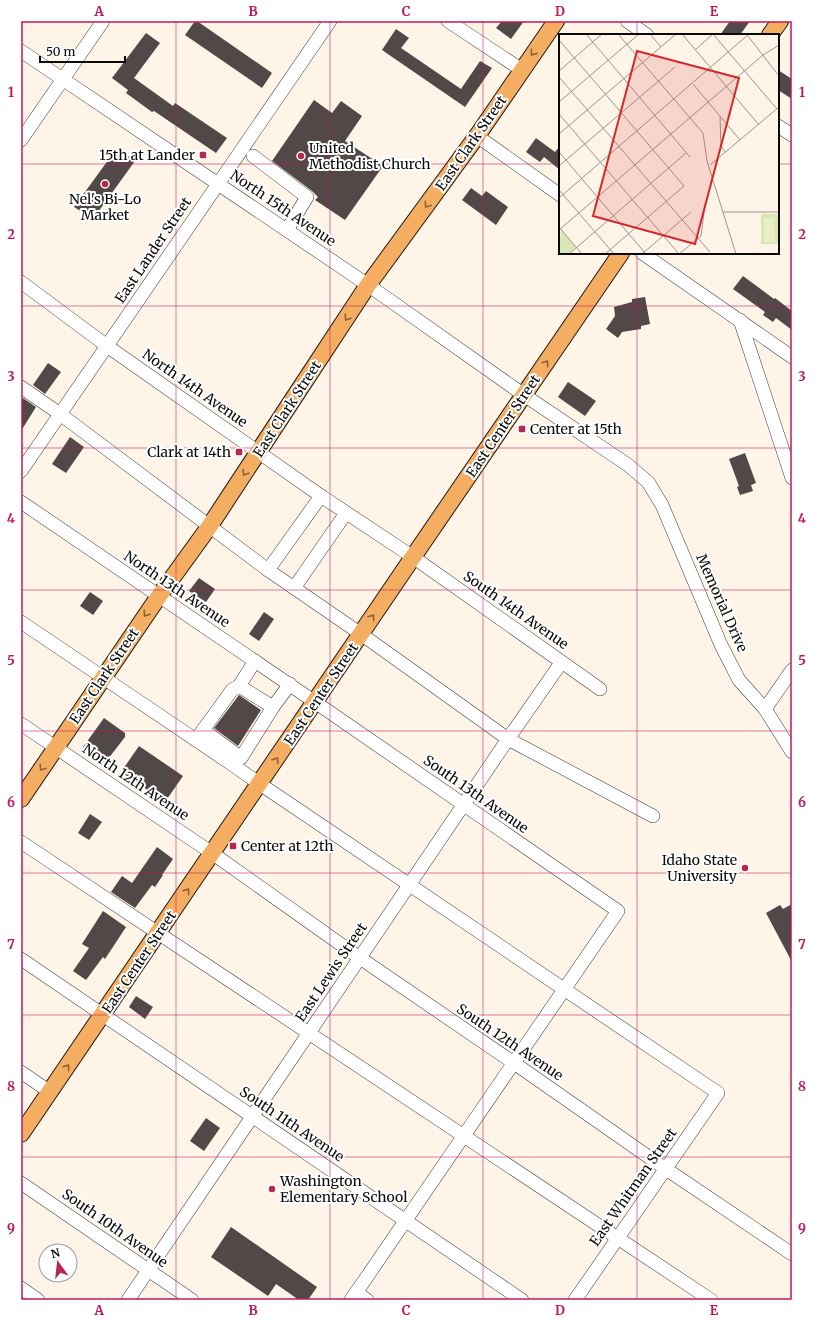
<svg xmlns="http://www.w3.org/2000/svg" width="813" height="1321" font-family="Merriweather,serif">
<rect width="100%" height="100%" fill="#fef4e7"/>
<g fill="#524847">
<polygon points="195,21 197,21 272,73 262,88 185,35"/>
<polygon points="502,21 524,21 511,39 496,28"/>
<polygon points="730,21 750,21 740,35 720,35"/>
<polygon points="396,29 409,38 401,48 461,89 480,61 492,68 465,107 382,50"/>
<polygon points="146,33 160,43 134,78 173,106 175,103 227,138 216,153 154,111 152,112 126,93 128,90 112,78"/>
<polygon points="778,70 792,79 792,99 778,90"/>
<polygon points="314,100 332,113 341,101 362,116 345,141 383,166 345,220 315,200 318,197 312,191 272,161"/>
<polygon points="536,138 555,152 560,146 560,170 544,157 540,162 526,152"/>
<polygon points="117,148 135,161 93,219 74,207"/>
<polygon points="471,188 482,196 486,191 508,207 496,225 462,200"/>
<polygon points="743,276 774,299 775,298 792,311 792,330 776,318 773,322 763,315 765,312 733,289"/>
<polygon points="645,297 650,324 641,326 641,329 622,332 618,338 606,329 615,316 614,307 632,302 632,299"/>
<polygon points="48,363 61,372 45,394 33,385"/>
<polygon points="568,382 596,401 585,416 558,397"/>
<polygon points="23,398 36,407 21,431 21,402"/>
<polygon points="70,437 84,447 66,473 52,464"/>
<polygon points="745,453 756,483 751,485 753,491 740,495 737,487 739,486 729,459"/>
<polygon points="199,578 215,589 206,602 189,591"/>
<polygon points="90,592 103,601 93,615 80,606"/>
<polygon points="264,612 274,619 259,641 249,634"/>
<polygon points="239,695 261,710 238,746 214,728"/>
<polygon points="104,718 125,733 125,737 105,763 83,747"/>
<polygon points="139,746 183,776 165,802 121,772"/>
<polygon points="90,814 102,822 89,840 78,833"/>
<polygon points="157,847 173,859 162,875 163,875 155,887 152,885 135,908 111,892 122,876 132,883"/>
<polygon points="792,904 792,962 766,913 780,905 783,909"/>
<polygon points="103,911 126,927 105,959 103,957 86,980 73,971 89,948 82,944"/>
<polygon points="136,996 153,1007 145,1019 129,1007"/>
<polygon points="206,1118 220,1128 204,1151 190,1141"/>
<polygon points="231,1227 317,1287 308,1300 299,1300 276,1284 268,1296 211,1257"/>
</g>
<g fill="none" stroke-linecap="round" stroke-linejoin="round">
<g stroke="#3d3d3d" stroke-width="14">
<g id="minor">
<polyline points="448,21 522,70"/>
<polyline points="627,21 647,35"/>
<polyline points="21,51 368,285 524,395 628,465 648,482 662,505 721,645 739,680 765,709 792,752"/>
<polyline points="778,126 792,135"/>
<polyline points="477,136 560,195"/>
<polyline points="21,140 103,21"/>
<polyline points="253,156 307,197 287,230"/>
<polyline points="642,253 792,357"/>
<polyline points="21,282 107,346 321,496 413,557 600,689"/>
<polyline points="740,320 792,478"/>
<polyline points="21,387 60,414 268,570 361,634 508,739 653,816"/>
<polyline points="21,471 330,21"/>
<polyline points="21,502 315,702 618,911 351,1300"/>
<polyline points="268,570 321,496"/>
<polyline points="294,588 346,513"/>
<polyline points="21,622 233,765 260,784 718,1093 575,1300"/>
<polyline points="273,707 290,684"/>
<polyline points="765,709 792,670"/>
<polyline points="21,724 212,853 360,958 514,1063 666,1169 792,1254"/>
<polyline points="203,730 232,690 239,686"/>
<polyline points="196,740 203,730 241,758 273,707 239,686 255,661"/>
<polyline points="21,842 711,1300"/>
<polyline points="21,959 522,1300"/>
<polyline points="21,1072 50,1092"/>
<polyline points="21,1183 192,1300"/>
<polyline points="21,1288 38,1300"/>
<polyline points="356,1292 367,1300"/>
<polyline points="128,1300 508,739 561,663"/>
</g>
</g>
<g stroke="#1b1b1b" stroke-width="18">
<g id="major">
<polyline points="770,35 780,21"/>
<polyline points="21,799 159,596 209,527 368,285 477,136 556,21"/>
<polyline points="21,1134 413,557 621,253"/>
</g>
</g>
<use href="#minor" stroke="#fff" stroke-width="13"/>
<use href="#major" stroke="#f4ad61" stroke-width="16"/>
</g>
<defs><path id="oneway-chevron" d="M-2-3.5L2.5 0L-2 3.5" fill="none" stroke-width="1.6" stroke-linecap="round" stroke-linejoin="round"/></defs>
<g stroke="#8b643a">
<use href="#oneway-chevron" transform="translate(533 53) rotate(125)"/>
<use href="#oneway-chevron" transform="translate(427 205) rotate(126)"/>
<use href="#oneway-chevron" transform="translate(347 318) rotate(123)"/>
<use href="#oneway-chevron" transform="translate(546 363) rotate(-56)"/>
<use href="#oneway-chevron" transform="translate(245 473) rotate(124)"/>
<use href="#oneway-chevron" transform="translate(146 614) rotate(124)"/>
<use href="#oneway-chevron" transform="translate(372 617) rotate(-56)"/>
<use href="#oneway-chevron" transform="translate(276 760) rotate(-56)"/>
<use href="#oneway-chevron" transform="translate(42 768) rotate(124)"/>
<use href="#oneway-chevron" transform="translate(187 891) rotate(-56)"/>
<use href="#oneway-chevron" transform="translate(67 1067) rotate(-56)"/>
</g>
<path fill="none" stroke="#c2185b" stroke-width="1" stroke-opacity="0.55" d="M 176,21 L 176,1300M 330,21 L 330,1300M 483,21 L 483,1300M 637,21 L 637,35M 21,164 L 560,164M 778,164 L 792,164M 637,253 L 637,1300M 21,306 L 792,306M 21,448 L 792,448M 21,590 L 792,590M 21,731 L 792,731M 21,873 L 792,873M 21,1015 L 792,1015M 21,1157 L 792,1157"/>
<g fill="#b42851" stroke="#fff" stroke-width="1.5">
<rect x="199" y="151" width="8" height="8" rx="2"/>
<circle cx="301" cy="156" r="4"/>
<circle cx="105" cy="184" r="4"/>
<rect x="518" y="425" width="8" height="8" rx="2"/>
<rect x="235" y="448" width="8" height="8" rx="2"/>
<rect x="229" y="842" width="8" height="8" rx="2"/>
<circle cx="745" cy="868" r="4"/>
<circle cx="272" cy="1189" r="4"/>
</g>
<g text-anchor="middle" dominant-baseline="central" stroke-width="4" stroke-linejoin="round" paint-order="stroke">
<g font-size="14" fill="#0a0a0a" stroke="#fff">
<text transform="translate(471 143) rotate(-55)">East Clark Street</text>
<text transform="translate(283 208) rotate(34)">North 15th Avenue</text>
<text transform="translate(153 250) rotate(-56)">East Lander Street</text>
<text transform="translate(195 388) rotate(35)">North 14th Avenue</text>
<text transform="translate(287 409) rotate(-57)">East Clark Street</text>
<text transform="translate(503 426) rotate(-56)">East Center Street</text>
<text transform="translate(177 589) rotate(34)">North 13th Avenue</text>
<text transform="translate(722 603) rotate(66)">Memorial Drive</text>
<text transform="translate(516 610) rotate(35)">South 14th Avenue</text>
<text transform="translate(104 676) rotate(-56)">East Clark Street</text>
<text transform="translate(321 694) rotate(-56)">East Center Street</text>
<text transform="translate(136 782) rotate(34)">North 12th Avenue</text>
<text transform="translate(476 794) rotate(35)">South 13th Avenue</text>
<text transform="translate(139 962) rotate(-56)">East Center Street</text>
<text transform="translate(331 972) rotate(-56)">East Lewis Street</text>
<text transform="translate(510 1042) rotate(34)">South 12th Avenue</text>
<text transform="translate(292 1124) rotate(34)">South 11th Avenue</text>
<text transform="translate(633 1187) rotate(-55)">East Whitman Street</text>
<text transform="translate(115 1228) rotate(35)">South 10th Avenue</text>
</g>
<g font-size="14" fill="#0a0a0a" stroke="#fff" text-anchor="start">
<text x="309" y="148">United<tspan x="309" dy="16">Methodist Church</tspan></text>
<text x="195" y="155" text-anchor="end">15th at Lander</text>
<text x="105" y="199" text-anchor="middle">Nel's Bi-Lo<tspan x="105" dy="16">Market</tspan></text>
<text x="530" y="429">Center at 15th</text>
<text x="231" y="452" text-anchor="end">Clark at 14th</text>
<text x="241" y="846">Center at 12th</text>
<text x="737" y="860" text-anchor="end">Idaho State<tspan x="737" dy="16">University</tspan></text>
<text x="280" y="1181">Washington<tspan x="280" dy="16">Elementary School</tspan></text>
</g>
</g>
<g transform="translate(559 34)">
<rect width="220" height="220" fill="#fef4e7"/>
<path d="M 202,180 L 219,180 L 219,210 L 202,210 ZM 2,195 L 17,213 L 10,220 L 0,220 Z" fill="#dae6b3"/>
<path d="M 205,184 L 215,184 L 216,208 L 205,208 Z" fill="#eaeec5"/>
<path fill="none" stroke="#9c968f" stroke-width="1" d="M 27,0 L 131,123M 59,0 L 144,99 L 148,127 L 177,220M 91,0 L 102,13M 123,0 L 200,91M 189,2 L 220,42M 0,6 L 125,152 L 46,220M 136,16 L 154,0 L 218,75M 0,37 L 43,0M 0,43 L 151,218M 134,50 L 181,106M 0,68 L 80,0M 0,80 L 120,220M 161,83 L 162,112 L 166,118M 0,100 L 117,0M 0,118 L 87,220M 151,131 L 220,73M 0,132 L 116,33M 0,156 L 55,220M 0,164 L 190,0M 164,178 L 220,178M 0,193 L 23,220M 0,196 L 204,21 L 220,11M 10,220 L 127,119M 83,220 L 132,178M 120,220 L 142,202 L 146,170"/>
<path fill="#d62828" fill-opacity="0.15" stroke="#d62828" stroke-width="2" d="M 78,17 L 180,44 L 136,210 L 34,182 Z"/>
<rect width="220" height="220" fill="none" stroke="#0a0a0a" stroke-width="2"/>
</g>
<rect width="813" height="1321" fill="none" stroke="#ffffff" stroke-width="44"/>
<g transform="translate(58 1263) rotate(345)"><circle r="19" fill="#ffffff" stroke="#9d9d9d"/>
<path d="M0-3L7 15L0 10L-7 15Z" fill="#b42851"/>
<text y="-6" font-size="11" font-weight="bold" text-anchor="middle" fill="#0a0a0a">N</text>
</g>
<path d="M40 56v6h85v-6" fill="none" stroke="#0a0a0a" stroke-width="2"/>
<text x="46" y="56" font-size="12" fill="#0a0a0a" stroke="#ffffff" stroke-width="3" paint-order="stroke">50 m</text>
<rect x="22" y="22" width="769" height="1277" fill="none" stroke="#c2185b" stroke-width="1.5"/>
<g font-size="13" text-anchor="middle" font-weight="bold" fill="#c2185b">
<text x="99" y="16">A</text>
<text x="253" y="16">B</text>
<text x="406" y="16">C</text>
<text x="560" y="16">D</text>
<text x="714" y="16">E</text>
<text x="11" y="97">1</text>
<text x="802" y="97">1</text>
<text x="11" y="239">2</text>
<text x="802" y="239">2</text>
<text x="11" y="381">3</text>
<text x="802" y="381">3</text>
<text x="11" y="523">4</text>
<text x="802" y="523">4</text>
<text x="11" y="665">5</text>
<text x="802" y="665">5</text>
<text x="11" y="807">6</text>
<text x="802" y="807">6</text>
<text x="11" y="949">7</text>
<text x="802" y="949">7</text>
<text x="11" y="1091">8</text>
<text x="802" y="1091">8</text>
<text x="11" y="1233">9</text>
<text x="802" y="1233">9</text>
<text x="99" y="1315">A</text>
<text x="253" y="1315">B</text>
<text x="406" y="1315">C</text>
<text x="560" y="1315">D</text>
<text x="714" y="1315">E</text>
</g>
</svg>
